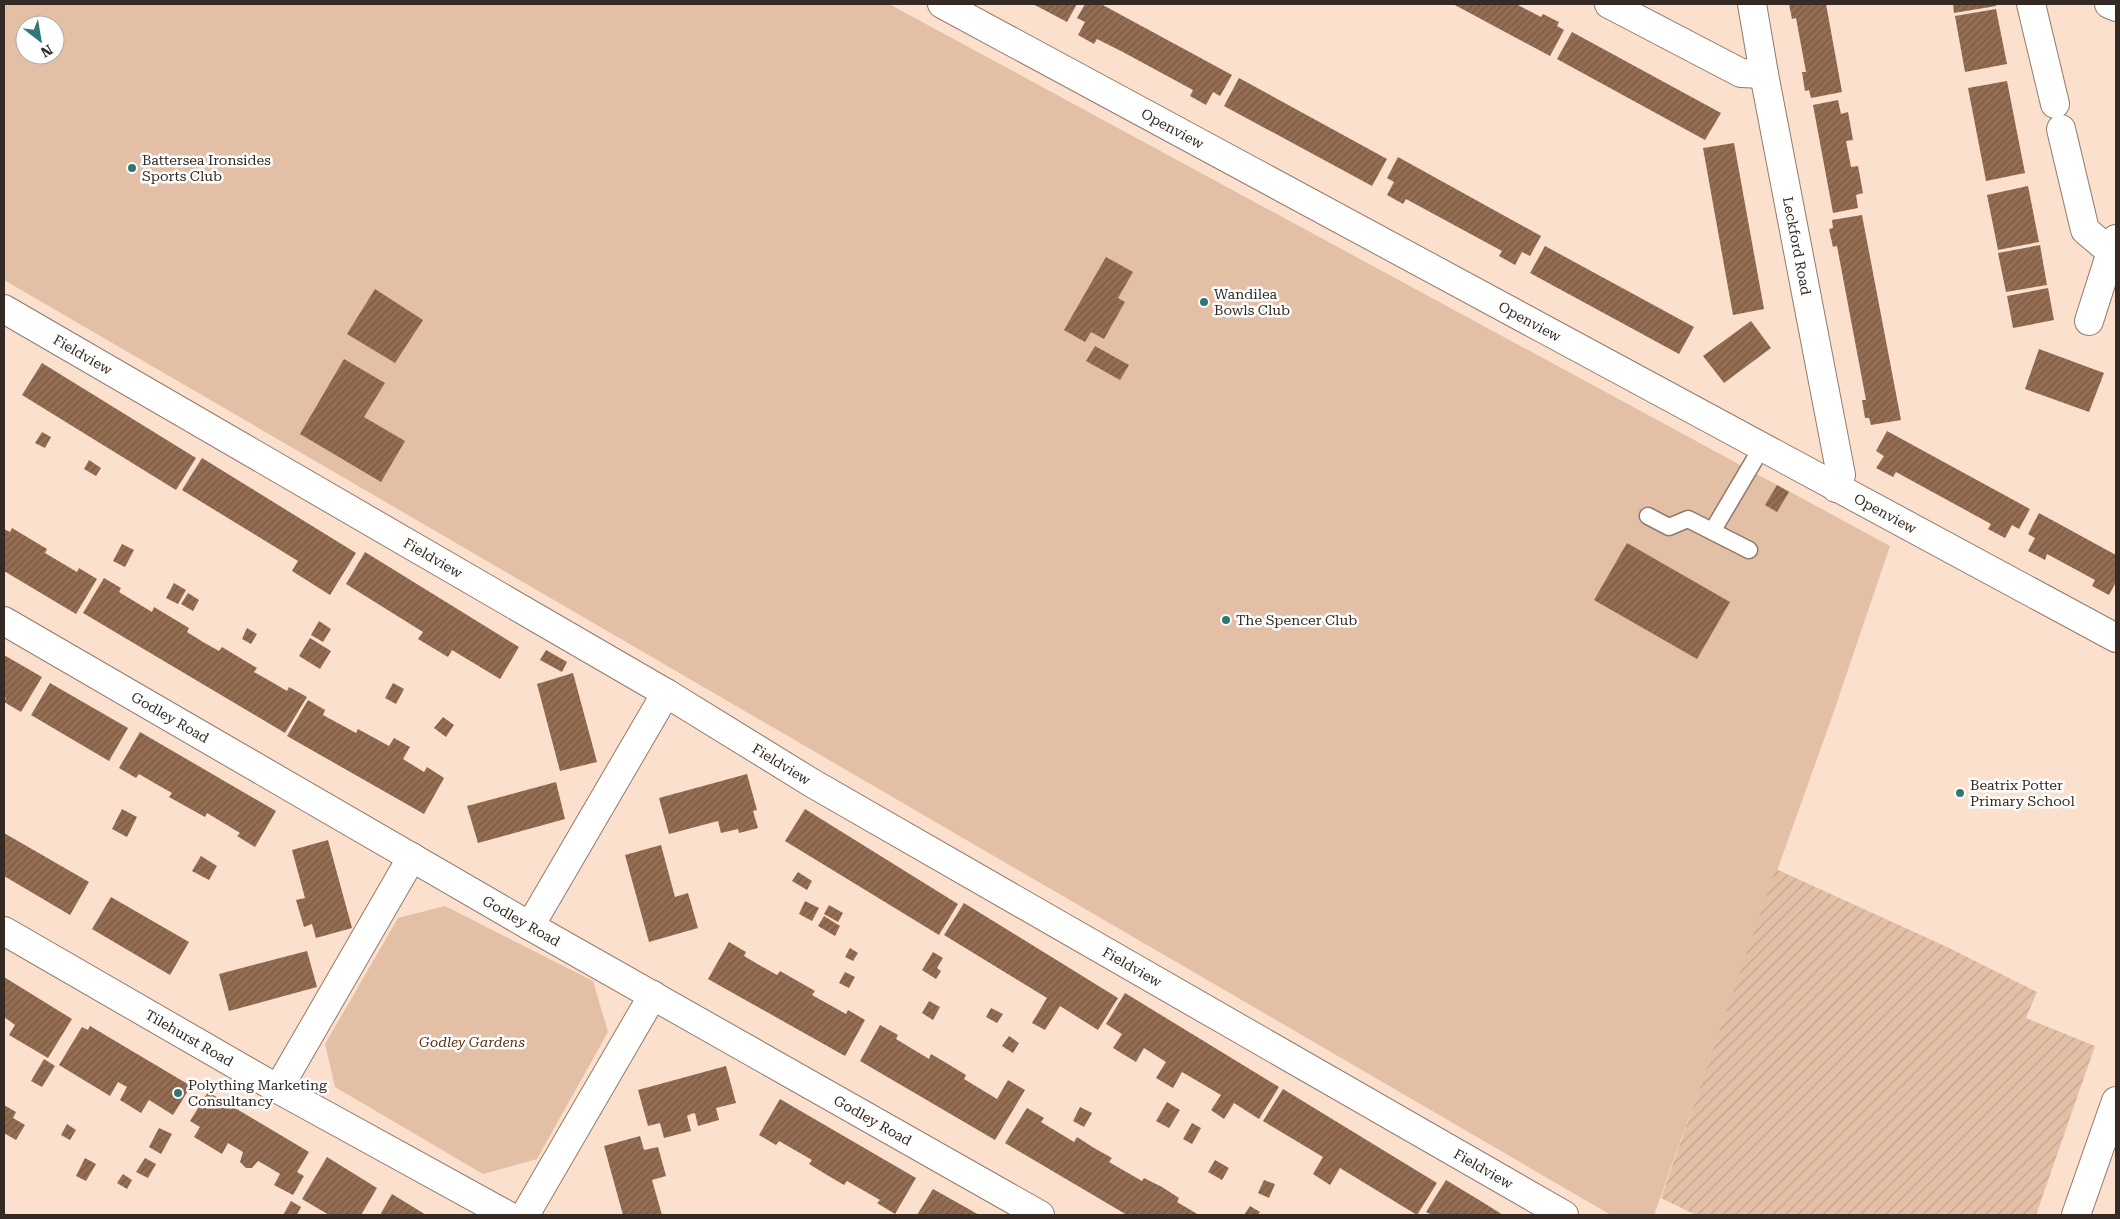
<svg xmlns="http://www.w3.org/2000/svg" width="2120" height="1219" font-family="'Roboto Serif',serif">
<defs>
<pattern id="garden-furrows" width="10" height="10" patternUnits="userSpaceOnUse" patternTransform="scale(1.25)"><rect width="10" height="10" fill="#e3bfa6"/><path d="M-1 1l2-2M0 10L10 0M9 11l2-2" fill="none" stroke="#c3a48f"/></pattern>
<pattern id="building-hatch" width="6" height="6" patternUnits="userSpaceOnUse" patternTransform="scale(1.25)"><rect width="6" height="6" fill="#946d52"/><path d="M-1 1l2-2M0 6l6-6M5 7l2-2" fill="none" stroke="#7a5a44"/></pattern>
</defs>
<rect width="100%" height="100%" fill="#fbe0ce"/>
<g fill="#e3bfa6" fill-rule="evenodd">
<path d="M 4,4 L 889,4 L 1890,546 L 1832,717 L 1654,1215 L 1611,1215 L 4,280 ZM 25,25 L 55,25 L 55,55 L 25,55 Z"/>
<polygon points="445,906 593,981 608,1032 537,1159 483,1174 335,1087 325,1044 398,918"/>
</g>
<polygon fill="url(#garden-furrows)" points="1776,869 1945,946 2037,992 2026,1018 2095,1046 2036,1215 1696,1215 1661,1198"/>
<g fill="url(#building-hatch)">
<polygon points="1033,4 1077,4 1067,22"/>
<polygon points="1085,4 1101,4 1232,75 1220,96 1213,92 1206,105 1190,96 1193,90 1121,51 1097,39 1094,44 1078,35 1085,22 1077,18"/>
<polygon points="1453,4 1516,4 1541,17 1543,14 1559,22 1557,26 1564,30 1550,56"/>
<polygon points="1789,4 1826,4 1842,92 1811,98 1809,90 1805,91 1802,72 1806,72 1796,18 1792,19"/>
<polygon points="1953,4 1995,4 1996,6 1954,13"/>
<polygon points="1996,9 2007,64 1965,72 1955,16"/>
<polygon points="1572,32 1721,113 1705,140 1557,59"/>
<polygon points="1239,78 1387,159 1372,186 1224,106"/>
<polygon points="2007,81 2025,173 1986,181 1968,88"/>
<polygon points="1838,100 1841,114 1848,112 1853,140 1846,141 1851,167 1858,166 1863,193 1856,195 1858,208 1833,213 1813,105"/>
<polygon points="1734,143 1764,309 1733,315 1703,148"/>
<polygon points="1398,157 1541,236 1530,256 1522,252 1515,265 1499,256 1502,251 1406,199 1403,204 1387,195 1394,182 1387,178"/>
<polygon points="2028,186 2039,242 1998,250 1987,195"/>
<polygon points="1862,215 1901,420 1871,425 1869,418 1865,418 1862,400 1866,400 1837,246 1833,247 1829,229 1833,228 1832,220"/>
<polygon points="2040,245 2047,285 2006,292 1998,253"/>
<polygon points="1545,246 1694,327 1679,354 1530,273"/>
<polygon points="1106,257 1133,272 1118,298 1125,302 1104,339 1091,332 1085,342 1064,330"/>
<polygon points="2048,288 2054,320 2013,328 2007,296"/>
<polygon points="375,289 423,320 395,363 347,334"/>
<polygon points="1751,321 1771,348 1724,383 1703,356"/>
<polygon points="1095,346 1129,365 1120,380 1086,361"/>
<polygon points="2039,349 2104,373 2089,412 2025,389"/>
<polygon points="344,359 385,383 364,417 405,441 381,482 300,434"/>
<polygon points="42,363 196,458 176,490 22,395"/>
<polygon points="1887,431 2030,509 2019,529 2012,525 2005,538 1988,529 1991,524 1896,472 1893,477 1876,468 1884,456 1876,451"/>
<polygon points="42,432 51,437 45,448 35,443"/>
<polygon points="202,458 356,553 330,595 292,571 298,561 182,490"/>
<polygon points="89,460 101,468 96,476 84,469"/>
<polygon points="1777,485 1789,492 1777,512 1765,505"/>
<polygon points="2039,513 2116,555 2116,582 2109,595 2092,586 2095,580 2047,554 2045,560 2028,551 2035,538 2028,534"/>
<polygon points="12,528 47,549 45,553 77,572 79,568 97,579 76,614 4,571 4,529 10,532"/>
<polygon points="1627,543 1730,602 1697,659 1594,600"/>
<polygon points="122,544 134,550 125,567 113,561"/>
<polygon points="365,552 519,647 500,679 452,650 448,657 418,639 423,632 346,584"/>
<polygon points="104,578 121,588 119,592 152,612 154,607 189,628 187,632 203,642 219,651 222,647 257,668 254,672 270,681 287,691 289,687 307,697 285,733 83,613"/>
<polygon points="174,583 186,590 178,604 166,598"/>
<polygon points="188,593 199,600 193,611 181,604"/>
<polygon points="319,621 331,629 323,642 311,635"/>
<polygon points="247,628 257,634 251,644 242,639"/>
<polygon points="310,638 331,651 320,669 299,656"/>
<polygon points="546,650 567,662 562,672 540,660"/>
<polygon points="4,655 42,677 21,712 4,702 6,698 4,697"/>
<polygon points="573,673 597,762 560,771 537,684"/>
<polygon points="50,683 128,728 109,761 31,715"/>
<polygon points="393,683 404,689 396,704 385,698"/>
<polygon points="308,700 325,710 323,715 356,733 358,729 389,746 394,738 410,747 403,759 424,772 427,767 444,778 424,814 287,736"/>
<polygon points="443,717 454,725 446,737 434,728"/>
<polygon points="140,732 276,811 255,847 237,836 240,833 207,813 205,817 169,797 172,793 156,784 139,774 136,778 119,768"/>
<polygon points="747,774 757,810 753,811 758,828 739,833 738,829 721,833 718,821 669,834 659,798"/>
<polygon points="556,782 565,819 478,843 467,806"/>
<polygon points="122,809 137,817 127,837 112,829"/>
<polygon points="805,809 958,904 939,935 785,841"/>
<polygon points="4,833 89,882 70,915 4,876"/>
<polygon points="328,840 352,928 316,938 312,924 304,927 296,900 305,898 292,850"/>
<polygon points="661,845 675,897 688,893 698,928 649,942 625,855"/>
<polygon points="201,856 217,866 209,880 192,871"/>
<polygon points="798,872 812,881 807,890 792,881"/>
<polygon points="111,897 189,942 170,975 92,929"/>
<polygon points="805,901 819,908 812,921 799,914"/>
<polygon points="964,903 1118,998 1098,1030 1060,1006 1045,1030 1032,1023 1047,998 944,935"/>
<polygon points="829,905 843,913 838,922 824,914"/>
<polygon points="824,916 840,926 835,936 818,926"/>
<polygon points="729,942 746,952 744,956 761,966 777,975 780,971 815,991 812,995 846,1014 848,1010 865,1020 845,1056 708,979"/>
<polygon points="850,948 858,953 853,961 845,957"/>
<polygon points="307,951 317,987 229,1011 219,974"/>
<polygon points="933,952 943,958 937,968 941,971 936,979 922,970"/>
<polygon points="845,972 855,977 849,988 839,983"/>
<polygon points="4,977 72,1019 48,1058 9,1035 15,1025 4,1017"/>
<polygon points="1125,993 1279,1087 1259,1119 1234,1103 1224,1119 1211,1110 1221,1095 1182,1072 1173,1088 1156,1078 1166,1062 1144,1048 1136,1062 1113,1048 1122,1034 1106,1024"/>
<polygon points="929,1001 940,1007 933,1020 922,1013"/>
<polygon points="991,1008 1003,1014 997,1023 986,1017"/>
<polygon points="880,1025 898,1035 896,1039 929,1059 931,1054 948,1064 966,1075 964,1079 997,1099 1008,1080 1025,1090 995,1140 860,1061"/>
<polygon points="90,1026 191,1086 173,1115 149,1100 141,1113 120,1100 127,1087 118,1082 110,1096 59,1065 82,1027 88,1030"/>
<polygon points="1009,1036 1019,1043 1013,1053 1002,1046"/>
<polygon points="44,1059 55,1066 42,1087 31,1081"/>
<polygon points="726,1066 736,1103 716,1108 719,1120 698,1126 695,1113 691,1114 687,1116 691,1131 664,1138 660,1123 648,1126 638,1090"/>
<polygon points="1283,1089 1437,1183 1417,1215 1340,1168 1330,1185 1313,1174 1323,1157 1263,1121"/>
<polygon points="208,1092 309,1152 297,1172 304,1176 293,1195 274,1185 280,1174 267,1166 258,1161 252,1168 246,1168 240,1162 243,1152 228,1143 222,1154 194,1137 200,1127 190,1121"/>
<polygon points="780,1099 916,1178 895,1214 877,1203 880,1200 847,1181 844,1185 827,1175 809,1164 812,1160 779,1141 776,1145 759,1135"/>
<polygon points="1167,1102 1180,1110 1169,1128 1156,1121"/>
<polygon points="4,1105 16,1112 13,1118 25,1125 16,1140 4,1133"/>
<polygon points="1080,1107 1092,1113 1084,1127 1073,1121"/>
<polygon points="1027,1108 1044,1118 1041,1122 1074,1142 1077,1137 1094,1148 1112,1158 1109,1162 1142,1181 1144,1178 1162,1187 1179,1198 1177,1202 1199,1215 1127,1215 1005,1143"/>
<polygon points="1192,1123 1201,1128 1192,1144 1183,1139"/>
<polygon points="67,1124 76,1130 70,1140 61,1135"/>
<polygon points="159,1128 172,1134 161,1154 149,1147"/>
<polygon points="640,1136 644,1150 658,1147 666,1176 652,1180 662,1215 623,1215 604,1146"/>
<polygon points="327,1157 377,1188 361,1215 329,1215 302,1199"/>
<polygon points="85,1158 96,1164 86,1181 76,1176"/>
<polygon points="145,1158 156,1164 148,1178 136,1172"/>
<polygon points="1215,1160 1229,1168 1222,1180 1208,1172"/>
<polygon points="123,1174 132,1180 127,1189 117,1183"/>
<polygon points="1264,1180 1275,1184 1269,1198 1258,1193"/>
<polygon points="1446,1180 1484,1203 1503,1215 1432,1215 1426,1212"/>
<polygon points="933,1189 967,1208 979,1215 917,1215"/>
<polygon points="392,1194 418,1210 426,1215 380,1215"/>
<polygon points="291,1201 301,1207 297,1215 283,1215"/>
<polygon points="1250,1206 1260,1212 1258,1215 1244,1215"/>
</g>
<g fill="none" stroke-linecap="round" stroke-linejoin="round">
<g stroke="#927969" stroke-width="19">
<g id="service">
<polyline points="1648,516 1669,527 1688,519 1749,550"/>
<polyline points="1713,530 1762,447"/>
</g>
</g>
<g stroke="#927969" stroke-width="30">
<g id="minor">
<path id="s1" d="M 942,4 L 2116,638"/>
<polyline points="1609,4 1741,73 1764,74"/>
<path id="s2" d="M 1752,4 L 1764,74 L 1841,475 L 1836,488"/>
<polyline points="2031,4 2055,104"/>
<polyline points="2109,4 2116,7"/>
<polyline points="2061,129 2085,230 2111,252 2116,239"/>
<path id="s3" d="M 4,309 L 666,693 L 812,783 L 1564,1215"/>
<polyline points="2089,321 2111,252"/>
<path id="s4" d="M 4,621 L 530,926 L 1040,1215"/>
<polyline points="530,926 666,693"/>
<path id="s5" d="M 4,931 L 278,1089 L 507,1215"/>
<polyline points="278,1089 412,857"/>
<polyline points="525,1215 653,995"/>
</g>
</g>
<g stroke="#927969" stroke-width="30">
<polyline id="tertiary" points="2076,1215 2116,1101"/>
</g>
<use href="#service" stroke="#fff" stroke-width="16"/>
<use href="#minor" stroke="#fff" stroke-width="28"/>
<use href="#tertiary" stroke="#fff" stroke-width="28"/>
</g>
<g fill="#307875" stroke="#fff" stroke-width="2">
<circle cx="132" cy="168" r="5"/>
<circle cx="1204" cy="302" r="5"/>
<circle cx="1226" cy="620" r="5"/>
<circle cx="1960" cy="793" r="5"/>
<circle cx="178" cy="1093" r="5"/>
</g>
<g text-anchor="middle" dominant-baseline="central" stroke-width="5" stroke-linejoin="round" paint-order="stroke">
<g font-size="14" fill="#342a23" stroke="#fff">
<text stroke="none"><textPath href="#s1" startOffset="262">Openview</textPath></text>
<text stroke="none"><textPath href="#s2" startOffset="246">Leckford Road</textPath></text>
<text stroke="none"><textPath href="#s1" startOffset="668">Openview</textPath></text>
<text stroke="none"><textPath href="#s3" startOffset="91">Fieldview</textPath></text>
<text stroke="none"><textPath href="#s1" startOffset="1072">Openview</textPath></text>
<text stroke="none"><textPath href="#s3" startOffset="496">Fieldview</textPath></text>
<text stroke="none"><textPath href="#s4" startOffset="192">Godley Road</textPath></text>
<text stroke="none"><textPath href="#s3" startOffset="901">Fieldview</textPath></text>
<text stroke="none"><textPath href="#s4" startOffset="598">Godley Road</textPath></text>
<text stroke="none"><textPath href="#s3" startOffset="1306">Fieldview</textPath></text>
<text stroke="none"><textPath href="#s5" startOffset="214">Tilehurst Road</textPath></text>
<text stroke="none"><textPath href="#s4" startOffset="1002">Godley Road</textPath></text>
<text stroke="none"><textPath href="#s3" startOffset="1711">Fieldview</textPath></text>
</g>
<g font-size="14" fill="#342a23" stroke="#fff" text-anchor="start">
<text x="142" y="160">Battersea Ironsides<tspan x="142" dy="16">Sports Club</tspan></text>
<text x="1214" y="294">Wandilea<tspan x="1214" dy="16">Bowls Club</tspan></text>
<text x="1236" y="620">The Spencer Club</text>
<text x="1970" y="785">Beatrix Potter<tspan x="1970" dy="16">Primary School</tspan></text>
<text x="188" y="1085">Polything Marketing<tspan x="188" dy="16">Consultancy</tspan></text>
</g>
<g font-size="14" font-style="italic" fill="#5a3110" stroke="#fff">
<text x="472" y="1042">Godley Gardens</text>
</g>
</g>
<rect width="2120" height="1219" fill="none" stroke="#342a23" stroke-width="10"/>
<g transform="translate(40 40) rotate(149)"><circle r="24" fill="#ffffff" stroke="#aeaaa7"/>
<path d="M0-4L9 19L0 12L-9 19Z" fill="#307875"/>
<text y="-8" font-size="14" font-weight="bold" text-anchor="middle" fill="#342a23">N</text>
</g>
</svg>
